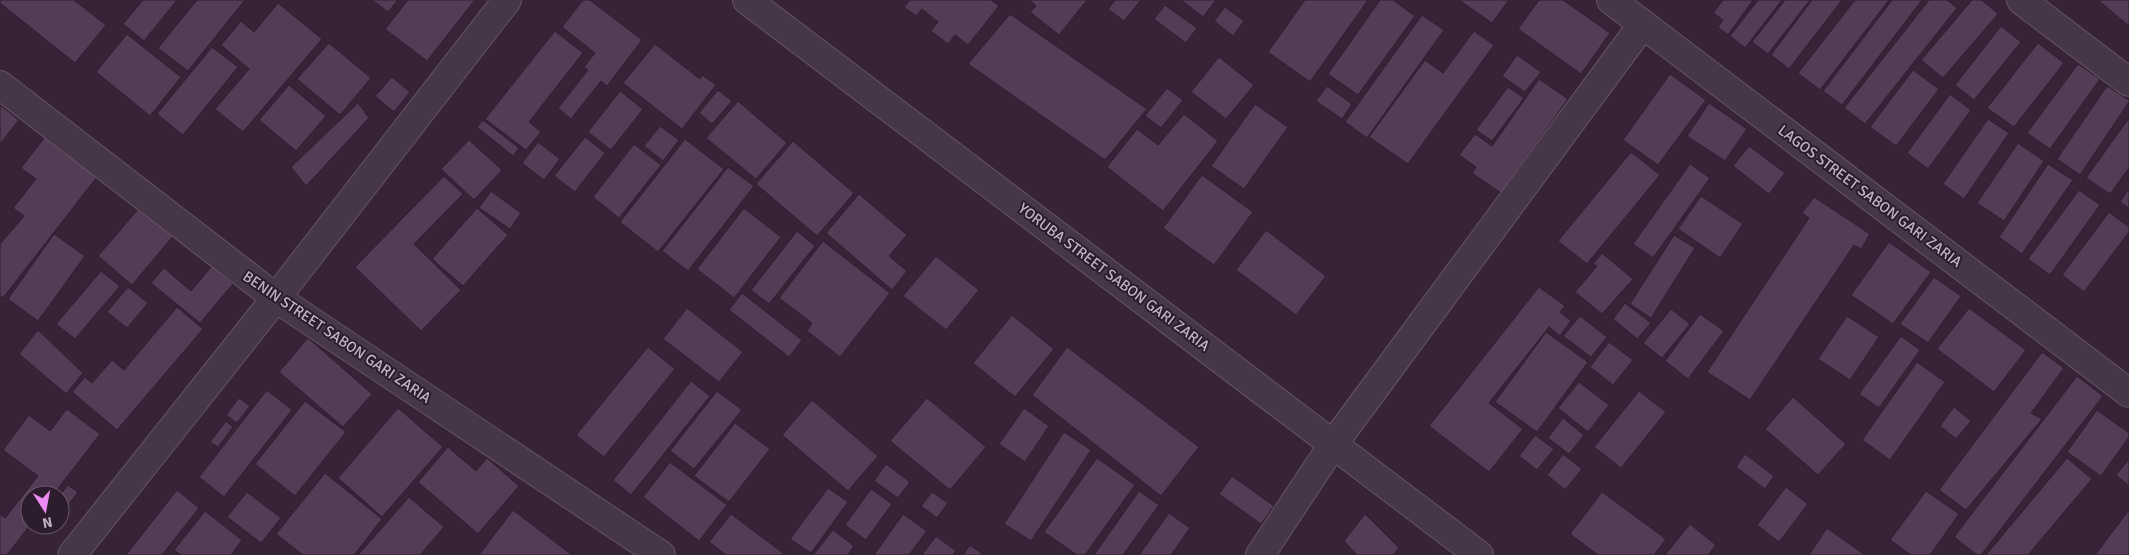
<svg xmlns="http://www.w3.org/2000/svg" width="2129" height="555" font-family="Signika,sans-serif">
<rect width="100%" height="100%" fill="#362337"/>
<g fill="#533c55" stroke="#2e1e2f">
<polygon points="0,0 74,0 106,25 75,63 0,3"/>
<polygon points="143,0 177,0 144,41 123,24"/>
<polygon points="197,0 245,0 188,71 158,48"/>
<polygon points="372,0 398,0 388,12"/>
<polygon points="408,0 475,0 427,61 385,29"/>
<polygon points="583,0 590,0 642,40 607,86 601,81 571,119 558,108 588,70 584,67 595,53 562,27"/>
<polygon points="910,0 991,0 999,6 968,45 955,35 948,44 931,31 938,22 922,9 916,16 904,7"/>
<polygon points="1029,0 1087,0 1059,35 1030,12 1036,6"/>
<polygon points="1115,0 1141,0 1124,21 1108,9"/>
<polygon points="1181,0 1216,0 1203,17"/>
<polygon points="1305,0 1368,0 1310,82 1268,52"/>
<polygon points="1380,0 1393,0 1415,16 1358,95 1328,74"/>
<polygon points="1459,0 1509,0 1492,23"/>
<polygon points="1539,0 1563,0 1610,33 1581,74 1518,29"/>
<polygon points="1723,0 1753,0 1728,35 1718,27 1723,20 1713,13"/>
<polygon points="1758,0 1782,0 1745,48 1730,36"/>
<polygon points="1785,0 1810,0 1768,54 1752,42"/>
<polygon points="1812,0 1842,0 1789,69 1771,55"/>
<polygon points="1855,0 1889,0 1820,90 1798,73"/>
<polygon points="1892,0 1922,0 1842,105 1823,91"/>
<polygon points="1929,0 1947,0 1957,8 1865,124 1844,108"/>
<polygon points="1972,0 1982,0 1998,14 1943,78 1921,60"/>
<polygon points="2098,0 2129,0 2129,26"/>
<polygon points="278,3 322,39 243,132 215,109 249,69 221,45 241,21 254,32"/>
<polygon points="1165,5 1197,28 1186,43 1154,19"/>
<polygon points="1225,7 1244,21 1233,36 1214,21"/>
<polygon points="1010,14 1147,109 1105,160 968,64"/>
<polygon points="1422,15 1444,30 1367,138 1345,122"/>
<polygon points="2001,26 2021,42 1974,100 1955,85"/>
<polygon points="555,31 583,53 529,122 541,132 526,150 485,119"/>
<polygon points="1474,31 1494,45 1408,164 1369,137 1425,60 1443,73"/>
<polygon points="127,34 181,77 150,116 96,72"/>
<polygon points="329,43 371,78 340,115 297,79"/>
<polygon points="2038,43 2064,63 2014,127 1987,108"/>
<polygon points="655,44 700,79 702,75 716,85 682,129 623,83"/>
<polygon points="212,47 238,67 183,135 157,114"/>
<polygon points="1517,55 1541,72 1525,92 1502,76"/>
<polygon points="1219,57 1254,85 1226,119 1191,92"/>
<polygon points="2078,64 2100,79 2050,149 2027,133"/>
<polygon points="1913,70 1939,89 1896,146 1870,127"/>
<polygon points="1670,74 1706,100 1658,165 1623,140"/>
<polygon points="392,77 410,92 394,112 375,96"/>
<polygon points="1539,79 1568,99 1501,193 1472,173 1476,167 1459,155 1475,134 1492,146"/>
<polygon points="289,85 326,116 296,151 259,120"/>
<polygon points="1327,86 1352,104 1342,119 1316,101"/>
<polygon points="2107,86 2129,100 2129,102 2080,175 2057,159"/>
<polygon points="1508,87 1524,98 1492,141 1476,130"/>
<polygon points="1167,88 1183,100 1161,128 1145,116"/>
<polygon points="718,90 732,101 712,124 699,113"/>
<polygon points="620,91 643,109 611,150 588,132"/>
<polygon points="1950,94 1971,110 1928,169 1907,153"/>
<polygon points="738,101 787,143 756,179 706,138"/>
<polygon points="358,103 369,118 306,186 291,167"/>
<polygon points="1709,103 1747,129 1725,161 1687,136"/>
<polygon points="1255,104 1288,127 1244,189 1211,166"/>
<polygon points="0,105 19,120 0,144"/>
<polygon points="1184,114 1218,141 1163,211 1107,167 1137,129 1158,145"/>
<polygon points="2129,118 2129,168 2110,194 2086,178"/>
<polygon points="1988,119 2009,133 1964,199 1943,184"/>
<polygon points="483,120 519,148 513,156 477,127"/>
<polygon points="660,126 679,140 663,161 644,146"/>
<polygon points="48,133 100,173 3,298 0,296 0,244 24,216 13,208 36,179 21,168"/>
<polygon points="585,137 605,153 575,192 554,176"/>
<polygon points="685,139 724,169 658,252 620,222"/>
<polygon points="469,140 502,170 474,200 441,169"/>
<polygon points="793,141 854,193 817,236 756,184"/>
<polygon points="538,142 560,159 544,180 522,163"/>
<polygon points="2018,143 2044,161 2004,221 1977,203"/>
<polygon points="634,144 661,165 619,218 593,197"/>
<polygon points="1749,146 1785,173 1769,194 1733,166"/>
<polygon points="1631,152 1660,175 1587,264 1558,241"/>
<polygon points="1690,164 1710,178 1653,258 1633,244"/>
<polygon points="2048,164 2073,180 2022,254 1999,237"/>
<polygon points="728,167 754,186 688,271 662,251"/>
<polygon points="1202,175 1253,212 1214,265 1163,228"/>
<polygon points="444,176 463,194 414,244 461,290 421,331 355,267"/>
<polygon points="2129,188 2129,208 2120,202"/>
<polygon points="2079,190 2100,205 2050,275 2028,259"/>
<polygon points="491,191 521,213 510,229 479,208"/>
<polygon points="859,194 907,235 889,256 907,271 892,290 826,233"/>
<polygon points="1701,196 1743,224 1720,258 1678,229"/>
<polygon points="1814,197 1870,234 1861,249 1854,245 1750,400 1707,372 1809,218 1802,213"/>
<polygon points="146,200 180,228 132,285 98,256"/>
<polygon points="477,208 508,235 463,286 432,259"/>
<polygon points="744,208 781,237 734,298 697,269"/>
<polygon points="2109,212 2129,227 2129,232 2084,292 2062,275"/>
<polygon points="1266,230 1326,276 1296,315 1236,270"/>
<polygon points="797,231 815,246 769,304 751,290"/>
<polygon points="54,234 85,256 38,321 8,299"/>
<polygon points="1674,235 1695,248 1651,318 1630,304"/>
<polygon points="823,241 890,293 840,357 807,331 812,323 779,298"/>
<polygon points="1889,242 1931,272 1893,324 1851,295"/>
<polygon points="1602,253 1633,279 1602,314 1575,292 1597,266 1593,264"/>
<polygon points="936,256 979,290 946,330 903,296"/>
<polygon points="212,266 233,284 200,323 151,283 164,268 191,291"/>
<polygon points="101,271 120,286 75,339 56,324"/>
<polygon points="1934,277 1961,296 1928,343 1900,324"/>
<polygon points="128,287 148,303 127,328 107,312"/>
<polygon points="1539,287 1565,306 1560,312 1571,321 1560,336 1549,327 1489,403 1523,429 1489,472 1429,426"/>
<polygon points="742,293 802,340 789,357 729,310"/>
<polygon points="1625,303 1651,323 1637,339 1613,319"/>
<polygon points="177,307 203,329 117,430 72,392 85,377 92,383 112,360 124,370"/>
<polygon points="687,308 743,352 719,382 663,339"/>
<polygon points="1969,308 2026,350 1994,392 1937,349"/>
<polygon points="1671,309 1690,324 1662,358 1643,343"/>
<polygon points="1700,314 1724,331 1688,379 1665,361"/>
<polygon points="1012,315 1054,349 1015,397 973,363"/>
<polygon points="1580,316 1607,337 1591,357 1563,336"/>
<polygon points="1847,316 1879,337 1850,380 1818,359"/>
<polygon points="38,330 83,373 66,394 19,354"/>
<polygon points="1546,332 1588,362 1537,432 1495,402"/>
<polygon points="1901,336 1920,350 1879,408 1859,394"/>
<polygon points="308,338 372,394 343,427 279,372"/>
<polygon points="1609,342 1633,360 1613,385 1590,367"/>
<polygon points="648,347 675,369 604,457 576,435"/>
<polygon points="1067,347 1199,447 1161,496 1032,395"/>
<polygon points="2042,352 2064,368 2031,413 2042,419 1966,510 1939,490"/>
<polygon points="1917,362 1945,382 1890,460 1862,440"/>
<polygon points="2077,376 2103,396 1981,555 1977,555 1954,537"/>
<polygon points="691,381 710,396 631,495 613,480"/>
<polygon points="1579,382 1609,405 1588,432 1558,408"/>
<polygon points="267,390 292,410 224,497 199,477"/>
<polygon points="717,391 742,410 694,469 670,451"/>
<polygon points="1639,391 1666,412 1621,468 1594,447"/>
<polygon points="1793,397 1846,444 1818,475 1765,429"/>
<polygon points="239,398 250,406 237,423 226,415"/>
<polygon points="927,398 986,447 950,490 890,441"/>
<polygon points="812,400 878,456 848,491 782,435"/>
<polygon points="305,401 346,432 295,496 255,464"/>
<polygon points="1954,407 1971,421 1956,439 1940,426"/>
<polygon points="398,408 443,447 382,517 338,478"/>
<polygon points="1024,408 1049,426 1025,462 999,444"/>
<polygon points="67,409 100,434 53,495 30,495 30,525 7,555 0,555 0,514 5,518 38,476 3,450 29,415 50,431"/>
<polygon points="2097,410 2129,433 2129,437 2101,476 2067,452"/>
<polygon points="1563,418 1584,435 1569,454 1548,438"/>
<polygon points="226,421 233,427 218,447 210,442"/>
<polygon points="735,423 770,449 729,502 694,476"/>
<polygon points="1064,432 1091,450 1031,541 1004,524"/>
<polygon points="1535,435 1554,449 1537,470 1519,456"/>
<polygon points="448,447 476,471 487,458 519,486 478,534 418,482"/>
<polygon points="1563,454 1582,469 1565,490 1547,475"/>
<polygon points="1745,454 1774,476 1765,489 1736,467"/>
<polygon points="1097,458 1135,485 1085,555 1077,555 1044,532"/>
<polygon points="2067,458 2092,479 2028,555 1986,555"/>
<polygon points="2129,459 2129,486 2116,475"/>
<polygon points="670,462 727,505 699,541 643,497"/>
<polygon points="886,464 910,482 898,498 874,481"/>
<polygon points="325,473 382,519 354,555 303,555 276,534"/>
<polygon points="1232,476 1274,506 1261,524 1219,494"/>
<polygon points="68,485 78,492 63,512 60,510 60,495"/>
<polygon points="1786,487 1808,504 1779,542 1757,525"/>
<polygon points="828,488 848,502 811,553 790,539"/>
<polygon points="871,489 892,504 866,540 845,525"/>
<polygon points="177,490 199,508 162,555 126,555"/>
<polygon points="1139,491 1159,505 1123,555 1094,555"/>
<polygon points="1926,491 1959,514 1930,555 1911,555 1890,540"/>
<polygon points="247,492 281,518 261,543 227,517"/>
<polygon points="932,492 948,503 937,518 921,506"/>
<polygon points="1602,492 1666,539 1654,555 1598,555 1570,534"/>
<polygon points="409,497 444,527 420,555 358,555"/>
<polygon points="513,510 572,555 479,555"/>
<polygon points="2129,510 2129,555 2095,555"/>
<polygon points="205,511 242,540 231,555 181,555 174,550"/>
<polygon points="1169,513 1190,528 1171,555 1139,555"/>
<polygon points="731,514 783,553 782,555 726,555 709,542"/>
<polygon points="903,514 927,531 909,555 874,555"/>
<polygon points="1365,514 1399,548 1393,555 1357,555 1344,541"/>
<polygon points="1690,524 1716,545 1708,555 1665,555"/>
<polygon points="1827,528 1865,555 1809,555"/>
<polygon points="833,530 854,546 848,555 813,555"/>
<polygon points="936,536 956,551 953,555 922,555"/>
<polygon points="970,545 984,555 963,555"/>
</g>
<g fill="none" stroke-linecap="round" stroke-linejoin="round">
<g stroke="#655466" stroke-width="30">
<g id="minor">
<polyline points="747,0 1479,555"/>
<polyline points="1611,0 2129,393"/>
<polyline points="2021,0 2129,82"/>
<polyline points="0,85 276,298 661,555"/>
<polyline points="72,555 276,298 507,0"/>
<polyline points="1260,555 1334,443 1643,24"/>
</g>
</g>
<use href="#minor" stroke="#473648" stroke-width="28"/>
</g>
<g text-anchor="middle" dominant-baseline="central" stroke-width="4" stroke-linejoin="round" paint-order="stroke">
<g font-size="15" fill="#c4b1c4" stroke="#2c1c2d">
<text transform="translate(1870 196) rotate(37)">LAGOS STREET SABON GARI ZARIA</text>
<text transform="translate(1114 277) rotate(37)">YORUBA STREET SABON GARI ZARIA</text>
<text transform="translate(337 337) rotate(34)">BENIN STREET SABON GARI ZARIA</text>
</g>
</g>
<g transform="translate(45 510) rotate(169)"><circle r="24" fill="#2c1c2d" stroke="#695869"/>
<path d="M0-4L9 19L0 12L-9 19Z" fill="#eb8bef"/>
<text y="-8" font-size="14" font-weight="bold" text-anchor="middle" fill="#c4b1c4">N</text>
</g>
</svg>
